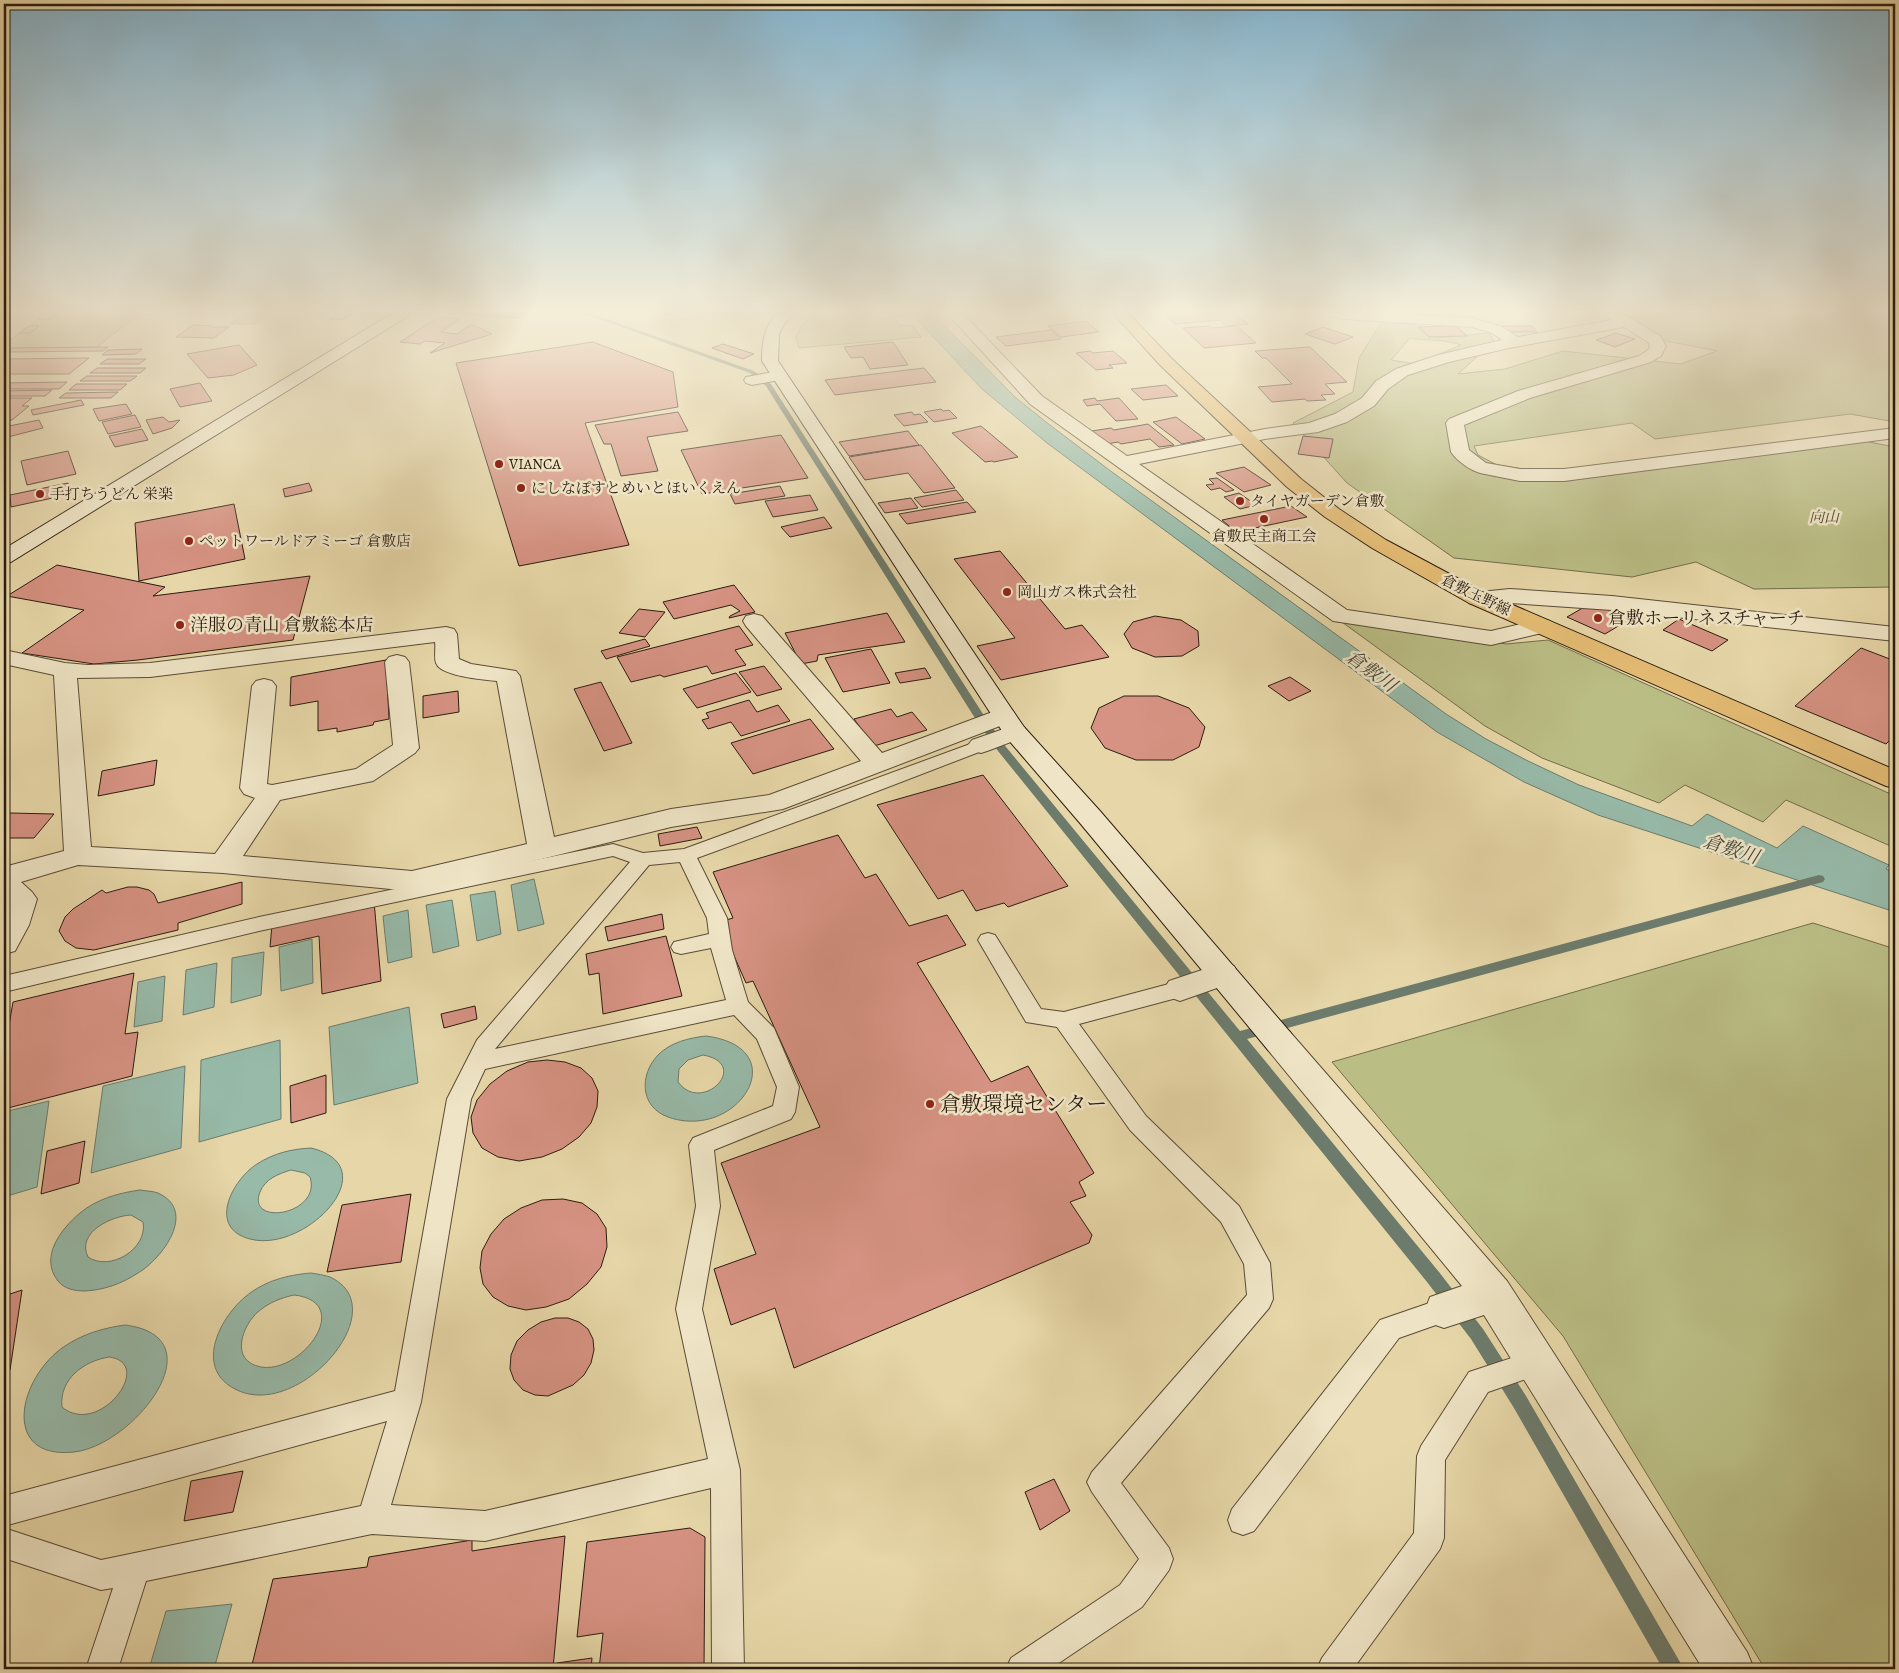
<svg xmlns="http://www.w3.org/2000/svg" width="1899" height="1673" font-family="Alegreya,'Noto Serif JP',serif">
<rect width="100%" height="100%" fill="#e7d7a8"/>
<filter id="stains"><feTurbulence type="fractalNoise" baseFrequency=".004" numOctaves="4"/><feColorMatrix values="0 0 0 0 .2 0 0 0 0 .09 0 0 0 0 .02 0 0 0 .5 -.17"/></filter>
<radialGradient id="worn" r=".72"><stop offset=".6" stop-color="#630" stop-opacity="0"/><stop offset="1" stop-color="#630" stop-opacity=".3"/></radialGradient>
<g fill="#babd84" stroke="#726c4a" fill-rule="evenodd">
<polygon points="48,313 140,313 97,347 4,348 4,344"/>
<polygon points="813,313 873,313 880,320 894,318 900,326 912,325 921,337 799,348 796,337 802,325"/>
<path d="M 1622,313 L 1895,313 L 1895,422 L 1850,414 L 1655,439 L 1632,423 L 1474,446 L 1478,455 L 1497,465 L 1583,478 L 1864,441 L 1895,447 L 1895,587 L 1754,589 L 1696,562 L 1632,577 L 1454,558 L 1347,483 L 1293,423 L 1353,392 L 1359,358 L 1381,323 L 1414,324 L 1436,338 L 1489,333 L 1494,341 L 1458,374 L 1505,369 L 1563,351 L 1681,364 L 1717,351 L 1661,340 ZM 1410,338 C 1426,341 1445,339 1461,345 L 1416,364 L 1391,360 Z"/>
<polygon points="1335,617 1506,644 1548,640 1895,796 1895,848 1786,800 1763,822 1685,785 1659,803 1542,758 1485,726"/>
<polygon points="1813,923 1889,947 1895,953 1895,1669 1765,1669 1563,1336 1332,1062"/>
</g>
<g fill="#97baa9" stroke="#6c7b6c" fill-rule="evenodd">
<polygon points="875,313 932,313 1015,397 1046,422 1112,472 1446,714 1486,739 1528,761 1579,785 1692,826 1707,814 1777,848 1803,826 1889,865 1886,869 1895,873 1895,912 1598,815 1524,782 1437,732 1047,443 982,389 913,315 881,319"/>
<polygon points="534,879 544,924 518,931 511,885"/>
<polygon points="495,891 501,934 477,941 470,895"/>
<polygon points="452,900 459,946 433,953 426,905"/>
<polygon points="408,910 412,957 388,963 383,916"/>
<polygon points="312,939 313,983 281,991 279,947"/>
<polygon points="264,952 261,995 231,1003 232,958"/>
<polygon points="217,963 214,1007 183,1015 186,970"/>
<polygon points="165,976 162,1021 134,1027 138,982"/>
<polygon points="409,1007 418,1083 334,1105 329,1027"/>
<path d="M 706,1036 C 797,1048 738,1142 668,1117 C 640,1107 639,1075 658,1055 C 671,1042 689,1038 706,1036 ZM 703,1055 C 752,1064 702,1115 678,1082 L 679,1069 L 688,1060 Z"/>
<polygon points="280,1040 281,1119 199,1142 201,1060"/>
<polygon points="185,1066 181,1148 91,1173 103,1086"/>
<polygon points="49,1101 37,1187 4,1197 4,1112"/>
<path d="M 311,1148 C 389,1167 305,1254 250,1239 C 207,1228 232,1180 257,1164 C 274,1153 292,1149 311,1148 ZM 291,1170 L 305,1173 L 310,1177 C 322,1215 246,1227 260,1192 C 265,1179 278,1174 291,1170 Z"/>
<path d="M 140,1190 C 145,1191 153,1191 158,1193 C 198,1211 162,1259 138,1273 C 121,1284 104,1290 85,1291 C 75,1291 64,1289 58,1281 C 39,1257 61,1229 80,1213 C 97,1199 118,1193 140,1190 ZM 131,1215 L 143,1222 C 148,1249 110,1272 88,1257 C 76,1232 112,1216 131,1215 Z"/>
<path d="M 311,1273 C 317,1274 324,1275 330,1277 C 397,1308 299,1420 237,1390 C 194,1370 218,1320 245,1297 C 264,1281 287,1275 311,1273 ZM 294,1295 C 355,1302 302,1374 261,1367 C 229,1361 242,1325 259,1311 C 270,1302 281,1298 294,1295 Z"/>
<path d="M 125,1325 C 220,1337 133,1446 74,1452 C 0,1460 18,1377 65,1346 C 83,1334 103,1328 125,1325 ZM 109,1357 C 156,1363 99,1438 62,1407 C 59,1379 84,1361 109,1357 Z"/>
<polygon points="232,1604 214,1669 149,1669 166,1611"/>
</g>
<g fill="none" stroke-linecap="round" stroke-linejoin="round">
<polygon fill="#6c7b6c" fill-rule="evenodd" points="582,313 590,313 754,371 771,384 983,714 1006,747 1240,1031 1819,875 1823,876 1825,879 1823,882 1247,1039 1439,1272 1483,1329 1526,1396 1684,1669 1663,1669 1514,1408 1471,1339 1427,1282 998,751 973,715 766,386 750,373"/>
</g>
<g fill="#d69282" stroke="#2b1c10">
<polygon points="47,313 58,314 50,319 38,319"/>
<polygon points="245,313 268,314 255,324 231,324"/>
<polygon points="338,313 353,313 344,319 330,319"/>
<polygon points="448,313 524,313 517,318"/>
<polygon points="665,313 776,313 664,314"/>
<polygon points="1189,313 1235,313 1248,324 1226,326 1220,320 1175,324 1166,315"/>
<polygon points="438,317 460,319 441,332 457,334 471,324 492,334 430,353 445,343 425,341 420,344 400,342"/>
<polygon points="1086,321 1099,332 1061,337 1048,326"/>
<polygon points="193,325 212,326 211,327 229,327 214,338 176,337"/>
<polygon points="29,326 39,326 30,333 19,333"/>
<polygon points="1209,326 1212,328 1237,326 1256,343 1204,348 1183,328"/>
<polygon points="1456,326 1467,336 1429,337 1418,327"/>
<polygon points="1502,326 1532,326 1537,332 1506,332"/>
<polygon points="1323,327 1353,337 1335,344 1305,334"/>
<polygon points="1051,330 1061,339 1006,346 996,337"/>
<polygon points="1616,333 1635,339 1615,347 1596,340"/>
<polygon points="593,342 673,372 678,407 585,423 629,545 519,566 456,363"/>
<polygon points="893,342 908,365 870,369 863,357 851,358 844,347"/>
<polygon points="723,344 754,354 743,359 712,348"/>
<polygon points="239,345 257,365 234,375 208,378 187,354"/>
<polygon points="108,347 103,351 6,352 12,348"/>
<polygon points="1310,347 1347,382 1325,384 1335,394 1321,395 1326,400 1307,401 1305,399 1272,402 1258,387 1292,384 1266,358 1262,358 1255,351"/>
<polygon points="142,349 136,354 102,355 108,350"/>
<polygon points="1090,351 1093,353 1113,351 1127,363 1109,365 1113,368 1096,370 1076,353"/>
<polygon points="89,358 69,374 4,374 4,359"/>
<polygon points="107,359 146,359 139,364 100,364"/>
<polygon points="97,368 146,368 140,373 90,373"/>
<polygon points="924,368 936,382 835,395 825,380"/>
<polygon points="87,376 137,376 130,381 80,381"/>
<polygon points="67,382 59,389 4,389 4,383"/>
<polygon points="200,383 212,401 180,407 170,389"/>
<polygon points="76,384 127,384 120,390 69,390"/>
<polygon points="1166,385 1178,396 1143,400 1131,389"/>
<polygon points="52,390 45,396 4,396 4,391"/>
<polygon points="118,392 111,398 59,398 66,393"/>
<polygon points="4,398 32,398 22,406 29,406 12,420 4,421"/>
<polygon points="1095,398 1097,401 1119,398 1138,419 1116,421 1100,404 1087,406 1083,400"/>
<polygon points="81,400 84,405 33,415 31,410"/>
<polygon points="126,404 132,414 99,421 93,409"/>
<polygon points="941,409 943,411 949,410 957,418 934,422 924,412"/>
<polygon points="678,412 688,431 647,437 658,471 621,476 611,444 604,444 595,425"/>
<polygon points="912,412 914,415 920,414 928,422 904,426 894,415"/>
<polygon points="135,415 141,427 108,434 102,422"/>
<polygon points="163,417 169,422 180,420 172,428 153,434 146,420"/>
<polygon points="1176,417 1205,439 1182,444 1153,422"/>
<polygon points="39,420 43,428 4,438 4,427"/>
<polygon points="1148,424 1174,445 1159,447 1150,439 1121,444 1118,442 1107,444 1092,431 1111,428 1114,430"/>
<polygon points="981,426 1018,457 994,462 992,461 985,462 952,433"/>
<polygon points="142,429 148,440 115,447 109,436"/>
<polygon points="908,431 919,445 849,456 839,442"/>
<polygon points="781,435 808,478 702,494 681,450"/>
<polygon points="1303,436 1333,439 1329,458 1298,454"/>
<polygon points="921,445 955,488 924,493 908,473 865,480 849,457"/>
<polygon points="68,451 76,474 27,485 21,461"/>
<polygon points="1244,467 1271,485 1244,492 1216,473"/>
<polygon points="1217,478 1234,490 1226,492 1220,488 1211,490 1206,485 1214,484 1209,479"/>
<polygon points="68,483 71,494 11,507 10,495"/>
<polygon points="309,483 312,491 285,497 283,489"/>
<polygon points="780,486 785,496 735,504 730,494"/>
<polygon points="956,490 964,500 922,507 914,498"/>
<polygon points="1239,493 1256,505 1240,509 1224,497"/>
<polygon points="810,495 818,510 773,517 765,501"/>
<polygon points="911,498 918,508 885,513 878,503"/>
<polygon points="967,502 976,512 907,524 899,514"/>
<polygon points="234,504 245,559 139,581 135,523"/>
<polygon points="1291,506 1307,517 1236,532 1222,520"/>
<polygon points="824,517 832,528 790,537 781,527"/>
<polygon points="1000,551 1065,629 1082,625 1109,657 1001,680 977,646 1015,638 954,559"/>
<polygon points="57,565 165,587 153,596 310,576 293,640 138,660 94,664 22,653 84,610 7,596"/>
<polygon points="734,585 755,612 729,618 730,616 740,611 731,605 674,619 663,602"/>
<polygon points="1593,602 1630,619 1605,634 1567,617"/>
<polygon points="639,609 665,612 645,637 619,633"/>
<polygon points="887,613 905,642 818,655 817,661 801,664 785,633"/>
<polygon points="1155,616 1181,620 1198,631 1199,646 1182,656 1155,657 1132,648 1124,634 1133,622"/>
<polygon points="1679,619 1728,640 1712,651 1663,630"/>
<polygon points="739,626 753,645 735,650 746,665 712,674 707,666 664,677 660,675 631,682 617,657"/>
<polygon points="645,639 650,646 606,659 601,651"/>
<polygon points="1861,648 1895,661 1895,735 1886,744 1795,706"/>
<polygon points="871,649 890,683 843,692 825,658"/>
<polygon points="386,660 389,719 374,722 373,725 337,732 337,728 318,731 318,701 290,706 291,677"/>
<polygon points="764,666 782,689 757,696 739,672"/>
<polygon points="925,668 931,678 900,683 895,673"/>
<polygon points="736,673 751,692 697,708 683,689"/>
<polygon points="1290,677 1311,691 1289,701 1268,686"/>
<polygon points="601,682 632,743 604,751 574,689"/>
<polygon points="458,691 459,712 423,718 423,696"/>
<polygon points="1124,696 1158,696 1189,708 1205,727 1199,747 1173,760 1136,760 1105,748 1091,728 1099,708"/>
<polygon points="749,700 757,712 778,705 790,721 741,736 731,722 708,729 702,720 709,718 706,713"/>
<polygon points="891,709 897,717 912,712 927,730 874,746 854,719"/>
<polygon points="810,719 834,749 753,774 731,743"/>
<polygon points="157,760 154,785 98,796 102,771"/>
<polygon points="983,775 1068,886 1008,907 1004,903 976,911 963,890 938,899 877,805"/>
<polygon points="10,813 54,814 34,838 4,838 4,820"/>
<polygon points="697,827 702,838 660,846 658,834"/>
<polygon points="838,835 865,878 876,874 909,926 947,915 966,945 917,963 991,1082 1028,1066 1094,1173 1079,1182 1086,1196 1070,1202 1092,1235 1089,1243 794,1368 775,1308 731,1325 714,1269 756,1254 721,1163 820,1127 753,981 746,983 719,922 733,918 713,872"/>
<polygon points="242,882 242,904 178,923 178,930 94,950 76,948 65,941 59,931 65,917 73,909 102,890 106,893 128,887 137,887 149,890 154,894 158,903"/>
<polygon points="374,901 381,981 322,994 319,936 270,947 272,925"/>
<polygon points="662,914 664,929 608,941 605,927"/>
<polygon points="666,936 682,996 603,1014 599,973 589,975 586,954"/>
<polygon points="134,973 125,1034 138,1032 132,1076 4,1109 4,1054 13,1002"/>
<polygon points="475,1006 477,1019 444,1028 441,1014"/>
<polygon points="547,1060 565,1062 581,1068 592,1078 598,1091 597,1107 591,1123 579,1137 562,1149 542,1157 519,1161 498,1157 482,1148 473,1133 471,1117 477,1100 490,1084 507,1071 528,1062"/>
<polygon points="326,1075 326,1113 291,1123 290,1086"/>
<polygon points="85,1141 79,1183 41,1194 47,1151"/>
<polygon points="411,1194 401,1262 327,1272 342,1205"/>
<polygon points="563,1199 582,1203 597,1214 606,1228 607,1247 601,1267 587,1284 569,1299 546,1307 526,1310 508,1306 493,1297 483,1284 480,1268 482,1251 491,1234 504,1219 521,1208 542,1200"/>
<polygon points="22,1290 10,1370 4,1372 4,1296"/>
<polygon points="555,1318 568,1318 579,1322 588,1329 593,1339 594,1350 591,1363 584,1375 573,1385 548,1396 535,1395 523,1390 514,1380 510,1369 511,1355 517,1341 528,1330 541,1322"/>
<polygon points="243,1471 233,1512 184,1521 191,1481"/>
<polygon points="1054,1479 1070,1511 1040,1530 1025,1492"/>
<polygon points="690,1528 705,1537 704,1669 599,1669 603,1633 577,1637 587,1542"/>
<polygon points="565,1536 553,1669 251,1669 273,1579 367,1567 369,1557 472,1540 472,1551"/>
<polygon points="592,1658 591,1669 556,1669 557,1663"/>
</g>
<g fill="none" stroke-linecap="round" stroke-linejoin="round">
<g stroke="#5a4b36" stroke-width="2">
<g id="lane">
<path d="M 981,740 L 987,741 L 990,745 L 987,749 L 823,812 L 697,858 L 727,918 L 732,950 L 748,1002 L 774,1028 L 799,1087 L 795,1112 L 791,1119 L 714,1150 L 720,1206 L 702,1309 L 740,1470 L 744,1669 L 712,1669 L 711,1488 L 485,1541 L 372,1534 L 146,1581 L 118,1669 L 86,1669 L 113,1588 L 101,1590 L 4,1558 L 4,1528 L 101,1560 L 361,1506 L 387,1421 L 4,1526 L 4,1496 L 395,1391 L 447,1099 L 477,1040 L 630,862 L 613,856 L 259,931 L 4,992 L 4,976 L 259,917 L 613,844 L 643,853 L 684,849 ZM 680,862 L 707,918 L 709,934 L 674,942 L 671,947 L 674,952 L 681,954 L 711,948 L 726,1000 L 495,1049 L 649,865 ZM 734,1015 L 757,1039 L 777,1087 L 773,1106 L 693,1138 L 689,1145 L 696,1206 L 676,1309 L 708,1459 L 485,1511 L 391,1505 L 421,1402 L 471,1099 L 485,1069 Z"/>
<polygon points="988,933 995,935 1041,1009 1064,1012 1180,981 1188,983 1191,989 1188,995 1079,1024 1146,1116 1239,1206 1270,1263 1273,1299 1269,1308 1121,1483 1169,1548 1173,1559 1169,1570 1142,1607 1050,1669 1006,1669 1011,1658 1120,1585 1139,1559 1092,1492 1087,1482 1092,1472 1247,1295 1244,1264 1221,1222 1130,1130 1057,1027 1026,1022 978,940 981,935"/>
<polygon points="1444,1298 1453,1301 1457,1310 1453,1319 1399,1338 1254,1531 1243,1535 1232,1531 1228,1520 1232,1509 1380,1320"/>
<polygon points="1536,1350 1546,1354 1550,1363 1546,1372 1488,1392 1445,1460 1444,1538 1440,1549 1353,1669 1317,1669 1322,1658 1414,1533 1417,1456 1421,1446 1469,1372"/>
</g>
</g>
<g stroke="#5a4b36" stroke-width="2">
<g id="street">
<path d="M 947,313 L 962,313 L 1042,396 L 1127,456 L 1265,429 L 1309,423 L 1335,414 L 1362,398 L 1376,381 L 1396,369 L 1438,355 L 1502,340 L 1492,333 L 1472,327 L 1345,319 L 1332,316 L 1330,313 L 1382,313 L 1473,318 L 1502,327 L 1518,337 L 1612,320 L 1603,313 L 1620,313 L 1632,319 L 1660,336 L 1666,346 L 1661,356 L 1651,362 L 1530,398 L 1464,425 L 1469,450 L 1486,463 L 1520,469 L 1564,469 L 1895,428 L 1895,438 L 1564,481 L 1520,481 L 1480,473 C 1470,470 1457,461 1451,452 L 1446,423 L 1449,419 L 1518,391 L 1639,356 L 1648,350 L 1650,346 L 1648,342 L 1624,327 L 1509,348 L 1449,362 L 1408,375 L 1388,389 L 1374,406 L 1347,422 L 1318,432 L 1265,439 L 1139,464 L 1347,610 L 1491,631 L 1542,619 L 1550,621 L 1553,626 L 1550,631 L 1491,645 L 1333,621 L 1030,404 Z"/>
<polygon points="778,371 784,373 786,376 784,379 752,385 746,383 744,380 746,377"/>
<polygon points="1510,589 1612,596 1895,627 1895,641 1612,610 1510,603 1477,605 1469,603 1466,598 1469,593"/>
<path d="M 754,614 L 762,616 L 882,753 L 995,711 L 1004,709 L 1013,711 L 1016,716 L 1013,721 L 783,809 L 671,827 L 412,891 L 223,873 L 78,865 L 21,882 L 32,892 L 37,899 L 29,925 L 15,951 L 4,954 L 4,911 L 7,902 L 4,899 L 4,867 L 64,851 L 54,675 L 4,664 L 4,650 L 65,663 L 88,665 L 150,663 L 446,627 L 454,629 L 457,634 L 459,659 L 471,664 L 516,671 L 520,676 L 554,837 L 671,809 L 769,795 L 861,761 L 746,626 L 743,621 L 746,616 ZM 435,642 C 436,648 434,657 436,663 C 440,676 485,680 497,681 L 527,844 L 412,871 L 243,856 L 280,800 L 373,781 L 415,753 L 419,748 L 409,662 L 405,657 L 397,655 L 389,657 L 385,662 L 393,745 L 356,769 L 272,785 L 267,784 L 276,686 L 272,681 L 264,679 L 256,681 L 252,686 L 240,788 L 244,794 L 255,798 L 215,854 L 91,847 L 77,678 L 150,677 Z"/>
<polygon points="1015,725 1024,727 1027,732 1024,737 990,750 981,753 972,750 968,745 972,740"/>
<polygon points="1223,963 1234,966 1238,974 1234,982 1180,1001 1169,997 1164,989 1169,981"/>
<polygon points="1279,1028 1290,1032 1507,1281 1747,1652 1754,1669 1703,1669 1484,1315 1444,1328 1430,1323 1425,1310 1430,1297 1462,1286 1268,1050 1263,1041 1268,1032"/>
</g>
</g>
<g stroke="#2b1c10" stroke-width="2">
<g id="secondary">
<polygon points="393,313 410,313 408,316 11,562 4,564 4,549"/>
<path d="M 778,313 L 794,313 L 784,324 L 779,334 L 778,361 L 1015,714 L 1024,727 L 1100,811 L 1290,1032 L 1295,1041 L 1290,1050 L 1279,1054 L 1268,1050 L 1080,823 L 1006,737 L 762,361 C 762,342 764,326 778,313 Z"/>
</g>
</g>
<g stroke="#2b1c10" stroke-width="2">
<polygon id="primary" points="1113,313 1128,313 1172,359 1301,479 1339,509 1386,540 1485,593 1895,770 1895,788 1886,786 1469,603 1372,548 1325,517 1287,487 1160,365"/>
</g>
<use href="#lane" fill="#efe5c6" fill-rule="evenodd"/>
<use href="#street" fill="#efe5c6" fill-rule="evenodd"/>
<use href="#secondary" fill="#efe5c6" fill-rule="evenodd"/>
<use href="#primary" fill="#e4bc74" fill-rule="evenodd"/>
</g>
<linearGradient id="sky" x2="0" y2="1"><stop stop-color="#87b6cf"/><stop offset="0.57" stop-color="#f4edd8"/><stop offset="1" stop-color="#f4edd8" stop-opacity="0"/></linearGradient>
<rect width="1899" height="547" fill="url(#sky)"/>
<g fill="#8f2418" stroke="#efe5c6" stroke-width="2">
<circle cx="499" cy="464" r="5"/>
<circle cx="521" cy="488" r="5"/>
<circle cx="40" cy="494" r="5"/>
<circle cx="1240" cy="501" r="5"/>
<circle cx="1264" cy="519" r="5"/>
<circle cx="189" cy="541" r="5"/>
<circle cx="1007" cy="592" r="5"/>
<circle cx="1598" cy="618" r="5"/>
<circle cx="180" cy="625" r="5"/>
<circle cx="930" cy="1104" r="5"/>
</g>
<g text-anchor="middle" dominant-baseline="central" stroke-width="5" stroke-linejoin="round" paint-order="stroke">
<g font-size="15" fill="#2b1c10" stroke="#efe5c6" text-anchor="start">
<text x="509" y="464">VIANCA</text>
<text x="531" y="488">にしなぽすとめいとほいくえん</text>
<text x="50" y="494">手打ちうどん 栄楽</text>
<text x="1250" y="501">タイヤガーデン倉敷</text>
<text x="1264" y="536" text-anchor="middle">倉敷民主商工会</text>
<text x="199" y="541">ペットワールドアミーゴ 倉敷店</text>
<text x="1017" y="592">岡山ガス株式会社</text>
</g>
<g font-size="15" font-style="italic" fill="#564c33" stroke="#efe5c6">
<text x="1824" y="517">向山</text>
</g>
<g font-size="15" fill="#2b1c10" stroke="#efe5c6">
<text transform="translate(1476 595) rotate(26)">倉敷玉野線</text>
</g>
<g font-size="18" fill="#2b1c10" stroke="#efe5c6" text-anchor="start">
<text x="1608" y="618">倉敷ホーリネスチャーチ</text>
<text x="190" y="625">洋服の青山 倉敷総本店</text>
</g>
<g font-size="19" font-style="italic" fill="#4b4b3e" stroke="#efe5c6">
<text transform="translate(1371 671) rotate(36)">倉敷川</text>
<text transform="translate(1731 849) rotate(18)">倉敷川</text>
</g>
<g font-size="21" fill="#2b1c10" stroke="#efe5c6" text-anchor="start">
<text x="940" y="1104">倉敷環境センター</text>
</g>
</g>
<rect width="1899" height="1673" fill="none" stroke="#e7d7a8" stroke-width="20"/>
<rect x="5" y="5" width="1889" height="1663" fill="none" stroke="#2b1c10" stroke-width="2.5"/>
<rect x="10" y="10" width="1879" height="1653" fill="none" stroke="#2b1c10"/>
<rect width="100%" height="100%" filter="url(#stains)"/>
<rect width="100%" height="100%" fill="url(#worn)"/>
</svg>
